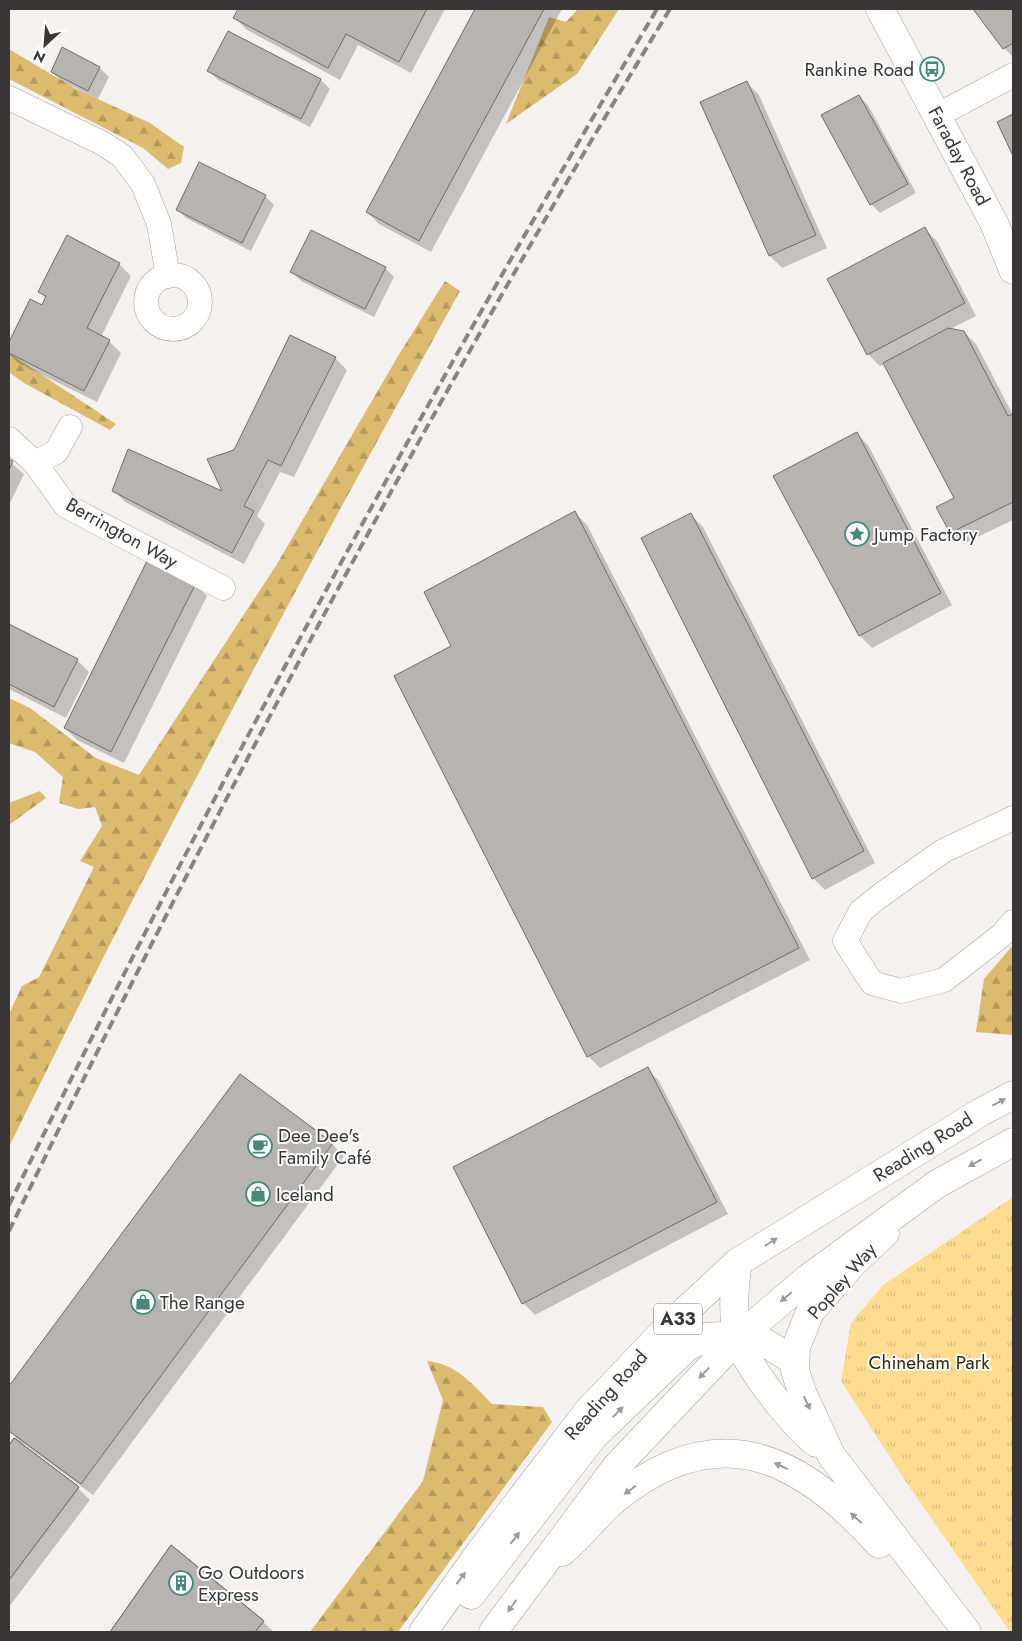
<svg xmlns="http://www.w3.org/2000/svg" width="1022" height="1641" font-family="Jost,sans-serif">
<defs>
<pattern id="grass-tufts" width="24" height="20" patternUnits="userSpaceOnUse" patternTransform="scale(1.25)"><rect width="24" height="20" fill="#fddc8f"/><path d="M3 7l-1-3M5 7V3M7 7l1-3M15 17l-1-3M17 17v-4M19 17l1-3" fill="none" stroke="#dabd7c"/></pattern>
<pattern id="forest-firs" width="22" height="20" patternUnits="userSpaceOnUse" patternTransform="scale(1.25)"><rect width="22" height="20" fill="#dbbb6e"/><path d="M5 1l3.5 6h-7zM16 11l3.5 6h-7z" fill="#b3995b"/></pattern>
</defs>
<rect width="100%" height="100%" fill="#f5f1f0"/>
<polygon fill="url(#grass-tufts)" points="1013,1197 1013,1632 1010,1632 906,1482 841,1381 851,1323 883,1285"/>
<g fill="url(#forest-firs)">
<polygon points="578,9 619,9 577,74 506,124 549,17 566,22"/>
<polygon points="9,49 74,88 150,123 184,147 181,163 168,169 143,148 9,79"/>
<path d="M 445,281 L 460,291 C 304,573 150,857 9,1147 L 9,1014 L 22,986 L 39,977 L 94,867 L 80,861 L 102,826 L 95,807 L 78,809 L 59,803 L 63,777 L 35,752 L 9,743 L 9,698 L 30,708 L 96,758 L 139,775 L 277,564 L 398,356 Z"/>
<polygon points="9,353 116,424 110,430 24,383 9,372"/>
<polygon points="40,791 46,798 9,825 9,803"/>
<polygon points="1013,945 1013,1035 976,1032 984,979"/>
<path d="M 427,1361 C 457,1364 472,1384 492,1404 L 543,1407 L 552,1422 L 398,1632 L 310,1632 L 423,1481 L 443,1400 Z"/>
</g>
<g fill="#0003">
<polygon points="239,9 445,9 411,73 358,45 340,80 247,30 235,18"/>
<polygon points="477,9 562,9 431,252 379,224 367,212"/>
<polygon points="974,9 1013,9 1013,57 1004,48"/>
<polygon points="228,33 321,80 330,89 310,127 218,80 209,71"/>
<polygon points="100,68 109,77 98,99 61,81 52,72"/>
<polygon points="747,83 759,95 827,248 782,268 770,256 702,103"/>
<polygon points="859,96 868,105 916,193 880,213 871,204"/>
<polygon points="265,196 274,205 251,251 186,218 177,209"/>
<polygon points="925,229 937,241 976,316 950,329 964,332 976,344 1013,415 1013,520 963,544 951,532 955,498 885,364 880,366 868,354"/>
<polygon points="119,264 131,276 101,337 109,341 121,353 97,402 18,363 9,354 9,344 31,301 42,306 46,299 40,292"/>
<polygon points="385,268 394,277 374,317 301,281 292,272"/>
<polygon points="290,336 335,358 347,370 294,477 280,472 257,516 265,524 244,564 125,502 113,490 224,493"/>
<polygon points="856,433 868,445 952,605 872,648 860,636"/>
<polygon points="9,461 24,474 9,505"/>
<polygon points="575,513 587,525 810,960 600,1068 588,1056 453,646"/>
<polygon points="691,515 703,527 875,863 825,890 813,878"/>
<polygon points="195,584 207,596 124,763 77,740 65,728"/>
<polygon points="9,625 77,660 89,672 66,718 9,689"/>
<polygon points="647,1069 659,1081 728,1214 535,1315 523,1303"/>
<polygon points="240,1076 332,1144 344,1156 93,1495 24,1444 23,1446 78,1488 90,1500 9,1607 9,1447 16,1437 9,1432 9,1388"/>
<polygon points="172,1547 263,1622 274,1632 111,1632"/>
</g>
<g fill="#b6b3b0" stroke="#6e6b69">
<polygon points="238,9 427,9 399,62 346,34 328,68 233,18"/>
<polygon points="475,9 544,9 419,241 366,212"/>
<polygon points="973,9 1013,9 1013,43 1003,49"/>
<polygon points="228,31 321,79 301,119 207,71"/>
<polygon points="62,47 100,67 88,91 51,72"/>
<polygon points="747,81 816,235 769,256 700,102"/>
<polygon points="859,95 908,184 870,205 821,115"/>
<polygon points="1013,114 1013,156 997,122"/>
<polygon points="199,162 266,195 242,243 176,210"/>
<polygon points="925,227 965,303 867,355 827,279"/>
<polygon points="311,230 386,267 365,309 290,272"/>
<polygon points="67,235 120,263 87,328 110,340 84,391 9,353 9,342 30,299 42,305 46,296 38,292"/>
<polygon points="948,328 964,331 1008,416 1013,414 1013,502 950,533 936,507 954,498 883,363"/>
<polygon points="290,335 336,357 281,466 268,460 244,506 254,511 232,553 112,491 128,449 222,491 207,459 234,450"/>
<polygon points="857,432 941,593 859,636 773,476"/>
<polygon points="9,459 13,461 9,470"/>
<polygon points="575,511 799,948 587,1057 394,676 451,646 424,592"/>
<polygon points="691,513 864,851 812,879 641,538"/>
<polygon points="148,559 196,583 111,752 64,728"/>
<polygon points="9,624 78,659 54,707 9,684"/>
<polygon points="648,1067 717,1202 522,1304 453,1167"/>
<polygon points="240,1074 333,1143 81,1484 9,1431 9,1386"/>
<polygon points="14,1438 79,1487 9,1580 9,1445"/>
<polygon points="14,1438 79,1487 9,1580 9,1445"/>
<polygon points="171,1545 264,1621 255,1632 110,1632"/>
<polygon points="171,1545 264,1621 255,1632 110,1632"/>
</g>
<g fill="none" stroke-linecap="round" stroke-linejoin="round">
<g stroke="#a7a3a2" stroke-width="25">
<g id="street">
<polyline points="9,98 102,143 122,156 143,184 159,224 168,276"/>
<polyline points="938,115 1013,75"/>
<circle cx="173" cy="302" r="27"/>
<polyline points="9,439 35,463 66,506 223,588"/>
<polyline points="35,463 56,452 70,427"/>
<polyline points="1013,818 943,851 881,895 861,911 845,941 872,983 901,991 944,980 1002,935 1013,922"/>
</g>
</g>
<g stroke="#a7a3a2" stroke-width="29">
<g id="secondary">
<polyline points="880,9 995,225 1013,270"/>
<polyline points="885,1233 854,1262 810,1312 796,1347 795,1370 802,1392 831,1455 967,1632"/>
<path d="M 738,1262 C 734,1283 732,1319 738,1339 C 748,1368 792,1424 816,1443"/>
<path d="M 562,1552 C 580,1537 595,1517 613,1501 C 716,1416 798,1454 879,1544"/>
</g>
</g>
<g stroke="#a7a3a2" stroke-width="29">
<g id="highway">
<polyline points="471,1595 593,1437 687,1347 707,1337 722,1336 761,1340 794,1361"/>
<polyline points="423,1632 480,1552 588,1411 668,1327 738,1262 981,1112 1013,1095"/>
<polyline points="493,1632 616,1467 738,1338 807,1279 937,1184 1013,1142"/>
</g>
</g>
<use href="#street" stroke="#fff" stroke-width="24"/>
<use href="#secondary" stroke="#fff" stroke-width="28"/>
<use href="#highway" stroke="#fff" stroke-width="28"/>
<g stroke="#878484" stroke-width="4" stroke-dasharray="10 5" stroke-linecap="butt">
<path d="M 9,1205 C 208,797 425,399 657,9"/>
<path d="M 9,1231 C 211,815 430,405 670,9"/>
</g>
</g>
<defs><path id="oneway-solid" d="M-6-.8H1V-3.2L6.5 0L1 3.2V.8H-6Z" transform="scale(1.25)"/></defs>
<g fill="#9c9a9a">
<use href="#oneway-solid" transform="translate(999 1102) rotate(-28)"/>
<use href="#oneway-solid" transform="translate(975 1163) rotate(151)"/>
<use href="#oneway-solid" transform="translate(771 1242) rotate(-32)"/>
<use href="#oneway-solid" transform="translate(786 1297) rotate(140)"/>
<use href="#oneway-solid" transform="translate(704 1373) rotate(134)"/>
<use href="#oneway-solid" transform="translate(807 1403) rotate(65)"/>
<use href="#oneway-solid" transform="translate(618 1412) rotate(-45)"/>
<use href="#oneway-solid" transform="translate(781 1466) rotate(-155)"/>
<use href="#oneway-solid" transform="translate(630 1490) rotate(144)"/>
<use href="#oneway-solid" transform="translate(856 1518) rotate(-138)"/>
<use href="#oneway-solid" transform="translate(515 1538) rotate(-52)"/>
<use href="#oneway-solid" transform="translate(461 1578) rotate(-54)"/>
<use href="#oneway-solid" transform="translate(512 1606) rotate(125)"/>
</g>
<defs>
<g id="bus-ring" transform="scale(1.25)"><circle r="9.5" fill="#fff" stroke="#468879" stroke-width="1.5"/><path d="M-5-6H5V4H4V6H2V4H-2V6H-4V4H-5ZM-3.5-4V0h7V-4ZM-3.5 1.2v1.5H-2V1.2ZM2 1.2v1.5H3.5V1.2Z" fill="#468879"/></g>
<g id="sight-ring" transform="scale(1.25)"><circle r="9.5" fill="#fff" stroke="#468879" stroke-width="1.5"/><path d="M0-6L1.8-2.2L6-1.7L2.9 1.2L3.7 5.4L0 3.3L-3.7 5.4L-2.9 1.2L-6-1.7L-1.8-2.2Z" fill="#468879"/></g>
<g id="cafe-ring" transform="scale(1.25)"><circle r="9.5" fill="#fff" stroke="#468879" stroke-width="1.5"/><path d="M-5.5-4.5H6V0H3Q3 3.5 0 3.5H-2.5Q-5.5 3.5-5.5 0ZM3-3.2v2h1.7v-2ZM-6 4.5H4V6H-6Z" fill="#468879"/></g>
<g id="shop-ring" transform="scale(1.25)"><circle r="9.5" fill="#fff" stroke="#468879" stroke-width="1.5"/><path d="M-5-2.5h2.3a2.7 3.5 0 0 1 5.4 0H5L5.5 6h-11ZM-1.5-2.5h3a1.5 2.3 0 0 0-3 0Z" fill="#468879"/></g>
<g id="building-ring" transform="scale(1.25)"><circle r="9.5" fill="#fff" stroke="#468879" stroke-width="1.5"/><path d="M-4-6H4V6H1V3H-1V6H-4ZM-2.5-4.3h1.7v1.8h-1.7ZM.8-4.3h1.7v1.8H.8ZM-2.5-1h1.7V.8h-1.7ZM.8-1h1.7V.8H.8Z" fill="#468879"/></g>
</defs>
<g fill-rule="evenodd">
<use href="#bus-ring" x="932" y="69"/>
<use href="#sight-ring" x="857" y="534"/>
<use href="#cafe-ring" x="260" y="1146"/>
<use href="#shop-ring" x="258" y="1194"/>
<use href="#shop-ring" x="143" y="1302"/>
<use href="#building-ring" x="181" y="1583"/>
</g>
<g text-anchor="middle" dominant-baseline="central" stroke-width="4" stroke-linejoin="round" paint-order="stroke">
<rect fill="#fff" stroke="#747272" stroke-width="1" x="654" y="1303.5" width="48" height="31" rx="4"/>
<g font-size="18" font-weight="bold" fill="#383636">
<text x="678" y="1319">A33</text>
</g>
<g font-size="19" fill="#383636" stroke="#fff" text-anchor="start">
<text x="914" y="69" text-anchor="end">Rankine Road</text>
<text x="874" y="534">Jump Factory</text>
<text x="278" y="1135">Dee Dee's<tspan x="278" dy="22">Family Café</tspan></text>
<text x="276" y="1194">Iceland</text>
<text x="160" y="1302">The Range</text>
<text x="198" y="1572">Go Outdoors<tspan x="198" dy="22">Express</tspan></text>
</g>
<g font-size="19" fill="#383636" stroke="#fff">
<text transform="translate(959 156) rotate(62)">Faraday Road</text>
<text transform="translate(122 533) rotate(29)">Berrington Way</text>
<text transform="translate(923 1147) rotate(-32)">Reading Road</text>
<text transform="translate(842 1281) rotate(-49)">Popley Way</text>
<text transform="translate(606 1395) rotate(-48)">Reading Road</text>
</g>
<g font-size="19" fill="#352805" stroke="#fff">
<text x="929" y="1362">Chineham Park</text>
</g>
</g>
<rect width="1022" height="1641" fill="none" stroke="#383636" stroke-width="20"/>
<g transform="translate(45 45) rotate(206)" stroke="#ffffff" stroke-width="4" paint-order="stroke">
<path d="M0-4L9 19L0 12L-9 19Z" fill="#383636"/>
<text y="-8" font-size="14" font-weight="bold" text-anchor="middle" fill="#383636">N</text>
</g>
</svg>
